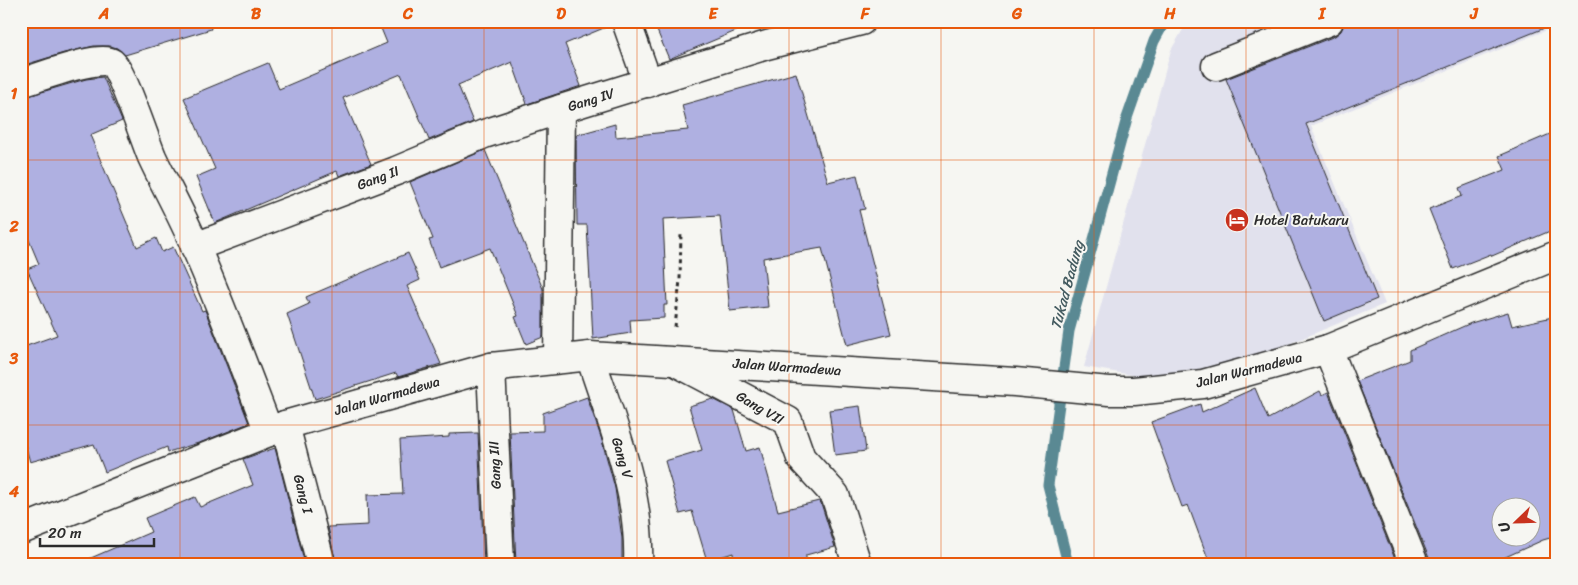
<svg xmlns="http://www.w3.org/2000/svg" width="1578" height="585" font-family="Sriracha,sans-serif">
<rect width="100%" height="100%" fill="#f6f6f2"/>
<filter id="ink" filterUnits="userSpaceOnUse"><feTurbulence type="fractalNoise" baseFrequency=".02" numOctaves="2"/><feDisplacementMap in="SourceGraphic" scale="10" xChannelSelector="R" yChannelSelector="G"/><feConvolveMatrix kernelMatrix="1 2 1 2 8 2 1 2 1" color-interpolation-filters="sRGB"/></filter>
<g filter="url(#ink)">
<polygon fill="#e1e1ed" points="1188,21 1557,21 1557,26 1311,126 1385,304 1250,360 1204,371 1138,376 1084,367 1171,50"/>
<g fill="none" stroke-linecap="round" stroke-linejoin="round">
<polyline stroke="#5a8993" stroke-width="11" points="1068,564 1048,485 1069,331 1127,118 1154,41 1165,21"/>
</g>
<g fill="#afb0e1" stroke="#2b2b2b" fill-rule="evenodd">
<polygon points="21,21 209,21 211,29 125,55 117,48 110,46 94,46 64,53 21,66"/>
<polygon points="378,21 611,21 611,25 565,44 581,86 527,104 512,62 458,85 473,122 429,140 401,74 343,98 371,164 339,176 337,171 215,223 196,177 215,169 184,98 268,63 279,89 387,43"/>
<polygon points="653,21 760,21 669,59"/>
<polygon points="1352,21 1556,21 1557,23 1306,124 1377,299 1324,321 1226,79 1335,36 1341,31 1344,24"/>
<polygon points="796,73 828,182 857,175 865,209 859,210 891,334 847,345 822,248 763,258 768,307 730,311 720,216 663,219 667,305 664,305 664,318 630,320 631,333 593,339 587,225 577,225 576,135 615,124 616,137 688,130 682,105"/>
<polygon points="103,77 122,121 90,135 137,247 156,238 162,252 173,247 202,311 205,310 249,423 202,442 168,452 167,447 105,472 94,444 30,462 21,430 21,348 57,335 27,269 39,264 21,221 21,98 86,79"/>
<polygon points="1557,131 1557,228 1492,256 1491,254 1453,269 1429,209 1462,196 1459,188 1505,170 1499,156"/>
<polygon points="485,150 543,289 543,337 526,344 515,317 518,316 490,248 439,267 429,240 433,239 410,182"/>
<polygon points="408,253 420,280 407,286 441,364 398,377 396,373 315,399 287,314 309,304 306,297"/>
<path d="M 1508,312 L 1512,326 L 1557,316 L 1557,536 L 1543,540 L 1490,564 L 1429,564 L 1429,558 L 1357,381 L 1410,360 L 1410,350 L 1471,323 ZM 1500,508 L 1530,508 L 1530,538 L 1500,538 Z"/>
<polygon points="1255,388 1268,419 1320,391 1322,395 1328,392 1397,564 1210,564 1188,505 1182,507 1151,422 1200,404 1202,412"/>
<polygon points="587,397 601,437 615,488 622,538 622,564 516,564 510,432 543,431 543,413"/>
<polygon points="713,399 734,410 746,451 760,447 778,511 819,501 821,503 835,547 806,555 806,564 734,564 733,553 707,561 692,511 680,514 665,461 702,450 689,406"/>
<polygon points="860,406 866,451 835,455 829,410"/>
<polygon points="478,433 484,564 336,564 328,527 368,525 367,495 403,494 400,440 449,437 449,434"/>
<polygon points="275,448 305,564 77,564 151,532 145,518 195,497 200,507 253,485 243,459"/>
</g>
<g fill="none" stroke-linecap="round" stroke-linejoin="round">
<g stroke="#2b2b2b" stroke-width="31">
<g id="minor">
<polyline points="626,21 648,83"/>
<polyline points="1216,66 1329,21"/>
<path d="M 21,83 C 37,78 100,54 112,63 C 122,71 145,140 152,157 C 166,187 182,215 195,246 C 222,307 245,370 269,432"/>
<polyline points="195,247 396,171 484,134 561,109 767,45 861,21"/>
<polyline points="1328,349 1414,564"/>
<path d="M 590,356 C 612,423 641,492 638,564"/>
<polyline points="558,359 561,109"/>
<polyline points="680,364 788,421 801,458 835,495 857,564"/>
<polyline points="491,367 500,564"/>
<polyline points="285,425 321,564"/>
<polyline points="21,530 269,432 285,425 491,367 590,356 1015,382 1109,391 1134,391 1203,384 1328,349 1557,255"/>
</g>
</g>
<polyline stroke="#2b2b2b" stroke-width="3" stroke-dasharray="4 4" stroke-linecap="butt" points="675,327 680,280 681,232"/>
<use href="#minor" stroke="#f6f6f2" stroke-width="28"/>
</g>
</g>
<path fill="none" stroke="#e8590c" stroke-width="1" stroke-opacity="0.55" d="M 180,21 L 180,564M 332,21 L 332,564M 484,21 L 484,564M 637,21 L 637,564M 789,21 L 789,564M 941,21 L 941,564M 1094,21 L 1094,564M 1246,21 L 1246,564M 1398,21 L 1398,564M 21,160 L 1557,160M 21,292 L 1557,292M 21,425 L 1557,425"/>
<defs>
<g id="hotel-disc" transform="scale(1.25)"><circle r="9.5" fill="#c8321e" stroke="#f6f6f2"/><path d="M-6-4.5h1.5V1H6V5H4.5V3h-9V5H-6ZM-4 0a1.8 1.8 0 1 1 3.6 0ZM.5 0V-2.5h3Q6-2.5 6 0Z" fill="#fff"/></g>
</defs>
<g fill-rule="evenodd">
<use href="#hotel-disc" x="1237" y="220"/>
</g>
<g text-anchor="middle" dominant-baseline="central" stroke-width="4" stroke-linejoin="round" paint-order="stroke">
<g font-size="14" fill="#2b2b2b" stroke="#f6f6f2">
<text transform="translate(591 100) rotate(-17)">Gang IV</text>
<text transform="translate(378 178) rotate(-21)">Gang II</text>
<text transform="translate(787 367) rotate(4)">Jalan Warmadewa</text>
<text transform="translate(1249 370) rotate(-14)">Jalan Warmadewa</text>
<text transform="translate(387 396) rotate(-16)">Jalan Warmadewa</text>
<text transform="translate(760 408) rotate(30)">Gang VII</text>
<text transform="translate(622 458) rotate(74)">Gang V</text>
<text transform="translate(495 465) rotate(-93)">Gang III</text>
<text transform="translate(303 494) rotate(75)">Gang I</text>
</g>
<g font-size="14" fill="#2b2b2b" stroke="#f6f6f2" text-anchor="start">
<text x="1254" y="220">Hotel Batukaru</text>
</g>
<g font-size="15" font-style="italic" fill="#435a5f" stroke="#f6f6f2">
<text transform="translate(1067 285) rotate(-75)">Tukad Badung</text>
</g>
</g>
<rect width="1578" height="585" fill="none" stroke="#f6f6f2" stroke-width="55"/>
<g transform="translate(1516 522) rotate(247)"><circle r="24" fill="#f6f6f2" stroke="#a5a5a2"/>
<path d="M0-4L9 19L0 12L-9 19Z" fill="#c8321e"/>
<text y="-8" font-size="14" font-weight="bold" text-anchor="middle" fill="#2b2b2b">U</text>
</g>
<path d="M40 538v8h114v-8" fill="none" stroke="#2b2b2b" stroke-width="2.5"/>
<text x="48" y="538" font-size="15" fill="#2b2b2b" stroke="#f6f6f2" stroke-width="4" paint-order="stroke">20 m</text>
<rect x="28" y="28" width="1522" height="530" fill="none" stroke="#e8590c" stroke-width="2"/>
<g font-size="16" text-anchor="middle" font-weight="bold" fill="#e8590c">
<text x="104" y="19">A</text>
<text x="256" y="19">B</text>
<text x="408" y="19">C</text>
<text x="561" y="19">D</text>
<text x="713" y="19">E</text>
<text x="865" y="19">F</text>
<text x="1017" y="19">G</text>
<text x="1170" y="19">H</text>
<text x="1322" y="19">I</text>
<text x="1474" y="19">J</text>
<text x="14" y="99">1</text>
<text x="14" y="232">2</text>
<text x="14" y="364">3</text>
<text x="14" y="497">4</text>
</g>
</svg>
